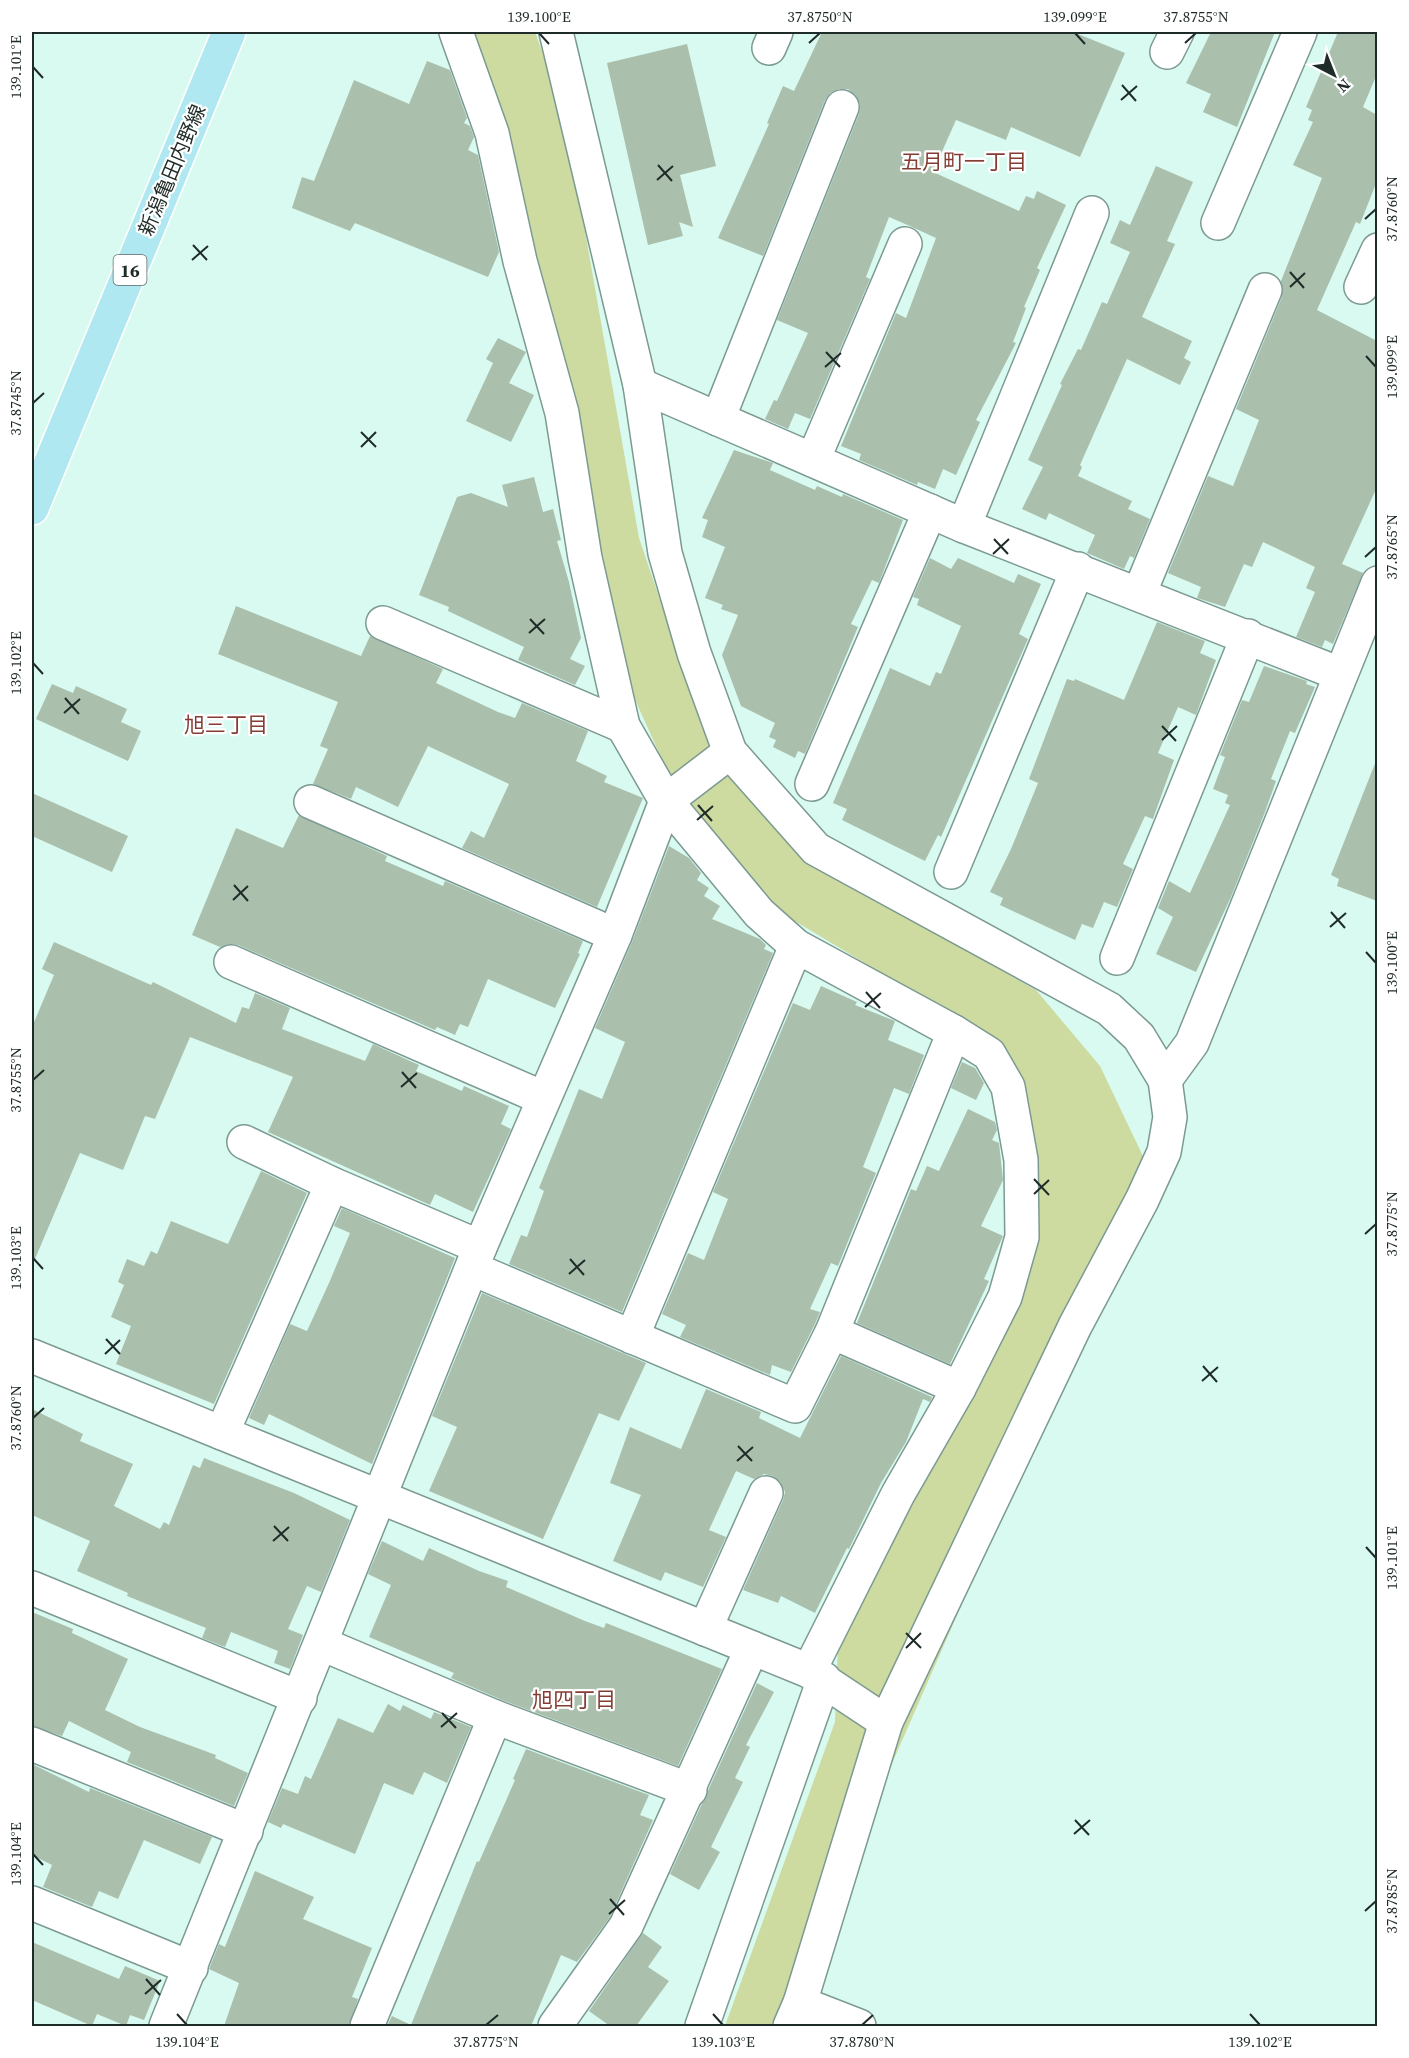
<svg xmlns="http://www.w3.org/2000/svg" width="1409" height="2058" font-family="'Source Serif 4','Noto Sans JP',serif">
<rect width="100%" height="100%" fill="#d9faf1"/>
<polygon fill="#cddaa0" points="466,32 535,32 564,112 639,538 705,733 828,872 1036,990 1100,1066 1160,1192 1057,1387 777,2026 725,2026 835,1722 838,1644 1037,1216 1029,1101 987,1036 773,908 669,775 628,684 529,219"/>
<g fill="#aabfac">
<polygon points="822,32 1073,32 1125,53 1080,157 1011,127 1006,140 956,120 933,172 1019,211 1026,196 1034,199 1037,191 1066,205 1037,268 1040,270 1024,307 1026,308 1013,342 1016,343 976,420 980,422 956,475 943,469 935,489 918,482 917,485 859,460 861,454 841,446 896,313 906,318 936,238 912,227 889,217 866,277 870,279 810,419 795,413 788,429 765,419 774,400 777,401 808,333 777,320 859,114 860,104 856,95 848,89 839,89 830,93 825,100 763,256 718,238 769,124 767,123 783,86 794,91"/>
<polygon points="1211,32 1275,32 1237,127 1203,112 1211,94 1186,83"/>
<polygon points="1338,32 1377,32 1377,74 1363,107 1377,115 1377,181 1360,224 1356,222 1317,310 1377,341 1377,487 1342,564 1363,573 1333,644 1325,640 1322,647 1296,637 1315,592 1306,588 1315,567 1263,542 1252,567 1244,564 1225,607 1197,598 1201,587 1168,573 1208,476 1233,486 1259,420 1236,409 1282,297 1281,281 1322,178 1293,165 1313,122 1308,120 1312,110 1306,107"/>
<polygon points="687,44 716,166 680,175 693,227 679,222 683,236 648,245 607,63"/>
<polygon points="427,61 450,70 467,118 464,123 470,126 474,137 468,150 478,155 499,252 488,277 355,223 350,231 292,208 302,177 314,181 354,80 409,104"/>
<polygon points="1156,166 1193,182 1167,241 1175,244 1142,317 1192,341 1184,358 1191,362 1180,385 1127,359 1080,465 1082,467 1078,476 1132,501 1128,509 1150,519 1134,558 1130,556 1124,569 1087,553 1095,535 1049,513 1046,520 1022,509 1043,467 1028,460 1062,385 1060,384 1078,349 1081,350 1102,302 1107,304 1130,252 1110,243 1120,220 1130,225"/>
<polygon points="498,338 526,352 509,383 534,395 511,442 466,421 493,363 486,359"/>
<polygon points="734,450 773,463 770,470 815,490 817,486 842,497 843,494 903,520 879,583 872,580 851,624 858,627 805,754 798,751 795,758 773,747 776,740 769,737 775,723 741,706 722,655 738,615 721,609 723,605 705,598 725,547 702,537 708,520 702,518"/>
<polygon points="534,477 543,512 553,509 561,540 557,541 569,582 581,638 570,659 585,666 575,685 518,660 524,647 448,611 449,607 419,595 457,497 471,493 508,507 502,485"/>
<polygon points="930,558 951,569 958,558 1014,583 1018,574 1041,584 1019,634 1028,639 941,837 938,835 925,861 842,820 847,809 833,803 890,668 930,686 936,672 941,674 961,626 917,605 919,599 913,597"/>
<polygon points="236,606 361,656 370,636 443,669 436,683 498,712 515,718 522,703 588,731 576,761 607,776 604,782 643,798 597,907 462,848 471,831 484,838 509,784 428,746 398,807 356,787 351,799 313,784 328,749 320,746 338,702 218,654"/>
<polygon points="1157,622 1205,641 1200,653 1216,660 1196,715 1178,707 1158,753 1174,760 1153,819 1145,816 1123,864 1133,869 1117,907 1104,902 1093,928 1082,924 1075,940 1000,905 1003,898 990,892 1011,849 1038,783 1029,779 1067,679 1074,681 1075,679 1124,700"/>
<polygon points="1264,666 1307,681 1306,684 1315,687 1295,733 1290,731 1271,779 1276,781 1265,812 1231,897 1196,972 1156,954 1173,917 1158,908 1169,881 1190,893 1230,805 1225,803 1228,795 1213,789 1225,757 1220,755 1242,700 1249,702"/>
<polygon points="52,684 73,693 76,686 127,709 121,722 141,731 128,761 36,719"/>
<polygon points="1376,761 1377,761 1377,901 1337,886 1339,879 1331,875"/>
<polygon points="32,793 128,836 112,872 32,836"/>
<polygon points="299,815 387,856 385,861 443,886 445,881 583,941 578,953 580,954 555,1008 488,979 468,1027 460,1024 455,1035 437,1027 435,1030 238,945 228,944 220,947 192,935 236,828 283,848"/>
<polygon points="669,846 689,858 701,873 697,880 709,888 704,896 720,906 712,919 760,939 766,945 764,949 773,953 622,1312 509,1264 521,1235 527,1237 544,1191 539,1188 579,1089 602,1099 625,1042 595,1028 632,942"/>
<polygon points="54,942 151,985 153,982 236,1023 242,1007 249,1009 255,993 290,1008 282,1029 365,1061 373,1044 419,1065 416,1071 462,1091 464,1086 509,1106 501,1124 511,1129 473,1212 435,1194 430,1205 268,1132 293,1077 190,1037 155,1119 145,1116 123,1170 80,1153 32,1266 32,1027 54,975 42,969"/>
<polygon points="821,986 857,1002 855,1005 895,1021 888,1040 924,1055 909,1094 894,1088 863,1167 876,1173 838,1266 831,1263 810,1309 820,1312 815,1324 791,1372 772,1365 770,1375 680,1337 686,1325 662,1314 688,1253 704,1260 728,1199 713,1192 793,1003 810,1010"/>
<polygon points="962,1062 975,1068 984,1083 976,1100 951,1088"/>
<polygon points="968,1109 995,1122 997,1130 992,1140 999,1143 1003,1180 981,1226 1003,1236 984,1279 989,1281 950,1364 857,1323 911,1189 916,1191 927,1166 939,1171"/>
<polygon points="261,1171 307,1193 214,1404 116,1364 131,1326 111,1317 124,1285 118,1282 127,1259 144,1266 151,1251 157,1254 171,1221 228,1244"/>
<polygon points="342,1208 455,1258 372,1464 269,1414 264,1425 249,1418 290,1324 307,1331 329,1283 350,1233 334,1226"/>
<polygon points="482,1293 646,1363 619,1421 599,1413 543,1539 429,1491 457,1427 432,1416"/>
<polygon points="841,1356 932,1397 930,1402 923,1399 906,1442 881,1483 849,1549 847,1548 815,1613 781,1596 778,1603 743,1590 783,1500 785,1492 781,1483 773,1476 764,1474 754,1479 736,1471 709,1530 726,1537 703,1587 665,1572 661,1581 613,1561 641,1495 610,1483 630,1427 681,1449 706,1389 761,1412 759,1418 800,1438"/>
<polygon points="32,1409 83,1434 80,1441 133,1464 114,1506 160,1529 164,1522 169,1525 193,1465 200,1468 204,1458 294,1493 350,1520 321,1592 307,1586 288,1629 303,1635 290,1669 274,1663 278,1651 231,1632 225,1647 202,1638 206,1628 127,1596 128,1593 77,1571 90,1541 32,1515"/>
<polygon points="382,1541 423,1561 429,1548 479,1571 508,1581 506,1587 585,1621 604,1628 606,1623 722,1669 678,1766 502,1700 451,1678 454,1673 369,1637 391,1585 368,1574"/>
<polygon points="32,1612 73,1629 72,1633 128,1659 105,1710 140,1727 216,1755 215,1758 248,1773 234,1806 127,1762 131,1752 69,1721 62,1736 32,1726"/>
<polygon points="757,1683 774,1692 746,1745 750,1747 735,1778 743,1782 711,1847 720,1852 699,1890 670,1874"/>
<polygon points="388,1704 400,1711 403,1705 431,1719 434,1712 471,1727 447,1783 424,1772 413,1795 384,1783 355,1854 283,1824 281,1828 268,1822 282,1788 298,1794 305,1776 311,1779 338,1718 373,1733"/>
<polygon points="526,1749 649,1795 640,1815 653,1820 610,1917 577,1962 561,1955 531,2026 387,2026 392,2016 411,2025 477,1861 479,1862 515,1780 513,1779"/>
<polygon points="32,1764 89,1792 90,1788 212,1837 200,1864 144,1840 118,1899 99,1891 92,1907 43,1887 52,1865 32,1855"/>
<polygon points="255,1871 314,1897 303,1919 372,1948 352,1997 358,1999 349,2026 224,2026 239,1983 209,1969 219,1944 225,1947"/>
<polygon points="643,1933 662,1947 648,1967 669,1981 636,2026 610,2026 589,2011"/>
<polygon points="32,1942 119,1979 125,1966 160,1981 144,2020 130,2015 126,2026 97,2014 92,2026 32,2000"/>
</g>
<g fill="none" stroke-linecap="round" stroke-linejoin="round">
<g stroke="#7c9a92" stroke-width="36">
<g id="minor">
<polyline points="456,32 492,133 520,261 562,413 585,558 623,726 666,801 759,913 796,946 954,1032 989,1054 1008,1087 1021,1160 1022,1237 1005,1297 959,1388 898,1494 809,1671"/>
<polyline points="556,32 640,385 665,553 694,653 730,752 816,849 1109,1009 1139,1037 1165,1080 1170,1117 1164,1152 1142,1200 1075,1326 886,1722 800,2003 790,2026"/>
<polyline points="769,48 776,32"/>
<polyline points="1167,52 1177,32"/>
<polyline points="1218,223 1300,32"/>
<polyline points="1361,287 1378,250"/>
<polyline points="640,385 964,526 1340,674"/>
<polyline points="718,419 842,107"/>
<polyline points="813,460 905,244"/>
<polyline points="964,526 1092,213"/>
<polyline points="1139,594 1265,290"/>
<polyline points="383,623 623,726"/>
<polyline points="812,784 930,511"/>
<polyline points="311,802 615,935"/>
<polyline points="951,872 1078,569"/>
<polyline points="1117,958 1248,636"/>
<polyline points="231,962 543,1098"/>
<polyline points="1165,1080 1192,1043 1378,583"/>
<polyline points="244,1142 332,1184 480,1247"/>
<polyline points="473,1269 795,1406 832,1332 954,1032"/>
<polyline points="832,1332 959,1388"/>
<polyline points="632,1337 796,946"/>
<polyline points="32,1356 809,1671 886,1722"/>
<polyline points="222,1433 332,1184"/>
<polyline points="32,1588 300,1698"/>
<polyline points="705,1629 766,1493"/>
<polyline points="322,1644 495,1717 690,1790"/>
<polyline points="32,1744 246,1831"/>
<polyline points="32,1903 191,1968"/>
<polyline points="800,2003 859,2026"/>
<polyline points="166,2026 480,1247 615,935 666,801 730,752"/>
<polyline points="367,2026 495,1717"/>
<polyline points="555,2026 626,1926 752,1648"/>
<polyline points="702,2026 824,1679"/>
</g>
</g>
<g stroke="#fff" stroke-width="36">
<polyline id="major" points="32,508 229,32"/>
</g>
<use href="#minor" stroke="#fff" stroke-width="33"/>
<use href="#major" stroke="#afe8f0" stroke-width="33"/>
</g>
<path fill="none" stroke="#1f2b28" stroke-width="2" d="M 539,33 L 549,44M 1075,33 L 1085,44M 809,43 L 820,33M 1185,43 L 1196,33M 33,67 L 43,78M 1122,85 L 1136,101M 1121,100 L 1137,86M 658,165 L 672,181M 657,180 L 673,166M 1365,219 L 1376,209M 193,245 L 207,260M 192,260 L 208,246M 1290,272 L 1304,288M 1290,287 L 1305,273M 826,352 L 840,367M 1366,356 L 1376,367M 825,367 L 841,353M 33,403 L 44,393M 361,432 L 376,447M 361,447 L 376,432M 994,539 L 1008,554M 993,554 L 1009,539M 1365,557 L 1376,547M 530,619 L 544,634M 529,633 L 545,619M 33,663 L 43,674M 65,698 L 79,714M 64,713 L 80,699M 1162,726 L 1176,741M 1162,740 L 1177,726M 698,805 L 712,821M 697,820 L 713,806M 234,885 L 248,901M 233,900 L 248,886M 1331,912 L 1345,928M 1330,927 L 1346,913M 1366,952 L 1376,963M 866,992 L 880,1008M 865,1007 L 881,993M 402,1072 L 416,1088M 33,1080 L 44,1070M 401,1087 L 417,1073M 1034,1179 L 1049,1195M 1034,1194 L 1049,1180M 1365,1234 L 1376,1224M 33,1258 L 43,1269M 570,1259 L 584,1275M 569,1274 L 585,1260M 106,1339 L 120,1354M 105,1354 L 120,1340M 1203,1366 L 1217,1382M 1202,1381 L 1218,1367M 33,1418 L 44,1408M 738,1446 L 752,1461M 737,1461 L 753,1447M 274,1526 L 288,1541M 273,1541 L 289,1527M 1366,1547 L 1376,1558M 906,1633 L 921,1648M 906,1648 L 921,1633M 442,1713 L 456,1728M 441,1727 L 457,1713M 1075,1820 L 1089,1835M 1074,1834 L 1090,1820M 33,1854 L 43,1865M 610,1899 L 624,1915M 1365,1911 L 1376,1901M 609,1914 L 625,1900M 146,1979 L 160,1995M 145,1994 L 161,1980M 177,2014 L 187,2025M 713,2014 L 723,2025M 1250,2014 L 1260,2025M 486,2025 L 498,2015M 862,2025 L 873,2015"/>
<g text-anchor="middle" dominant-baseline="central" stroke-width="4.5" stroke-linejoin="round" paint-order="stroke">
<rect fill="#fff" stroke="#626b68" stroke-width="1.5" x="113.5" y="255" width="33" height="30" rx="4.5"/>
<g font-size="18" font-weight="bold" fill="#1f2b28">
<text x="130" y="270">16</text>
</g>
<g font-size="20" fill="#1f2b28" stroke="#fff">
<text transform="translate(172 170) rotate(-67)">新潟亀田内野線</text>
</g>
<g font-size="21" fill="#843d33" stroke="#fff">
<text x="964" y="161">五月町一丁目</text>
<text x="226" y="724">旭三丁目</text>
<text x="574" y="1699">旭四丁目</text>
</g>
</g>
<rect width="1409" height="2058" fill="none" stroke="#ffffff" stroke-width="66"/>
<g transform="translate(1334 75) rotate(138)" stroke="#ffffff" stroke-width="4.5" paint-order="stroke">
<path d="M0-4.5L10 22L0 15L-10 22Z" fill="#1f2b28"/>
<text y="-9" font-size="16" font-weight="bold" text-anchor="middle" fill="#1f2b28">N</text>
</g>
<rect x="33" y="33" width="1343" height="1992" fill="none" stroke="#1f2b28" stroke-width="2"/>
<g font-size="15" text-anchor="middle" fill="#1f2b28">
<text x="539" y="22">139.100°E</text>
<text x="820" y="22">37.8750°N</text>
<text x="1075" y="22">139.099°E</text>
<text x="1196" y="22">37.8755°N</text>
<text transform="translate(16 67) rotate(-90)" y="5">139.101°E</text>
<text transform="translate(1392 209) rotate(-90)" y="5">37.8760°N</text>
<text transform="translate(1392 367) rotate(-90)" y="5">139.099°E</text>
<text transform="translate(16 403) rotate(-90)" y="5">37.8745°N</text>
<text transform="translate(1392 547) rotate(-90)" y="5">37.8765°N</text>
<text transform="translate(16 663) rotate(-90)" y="5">139.102°E</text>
<text transform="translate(1392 963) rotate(-90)" y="5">139.100°E</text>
<text transform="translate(16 1080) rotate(-90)" y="5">37.8755°N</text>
<text transform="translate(1392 1224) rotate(-90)" y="5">37.8775°N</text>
<text transform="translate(16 1258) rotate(-90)" y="5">139.103°E</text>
<text transform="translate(16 1418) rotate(-90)" y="5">37.8760°N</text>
<text transform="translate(1392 1558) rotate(-90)" y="5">139.101°E</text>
<text transform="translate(16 1854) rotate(-90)" y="5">139.104°E</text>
<text transform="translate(1392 1901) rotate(-90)" y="5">37.8785°N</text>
<text x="187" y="2047">139.104°E</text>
<text x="486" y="2047">37.8775°N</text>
<text x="723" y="2047">139.103°E</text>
<text x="862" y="2047">37.8780°N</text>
<text x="1260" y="2047">139.102°E</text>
</g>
</svg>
